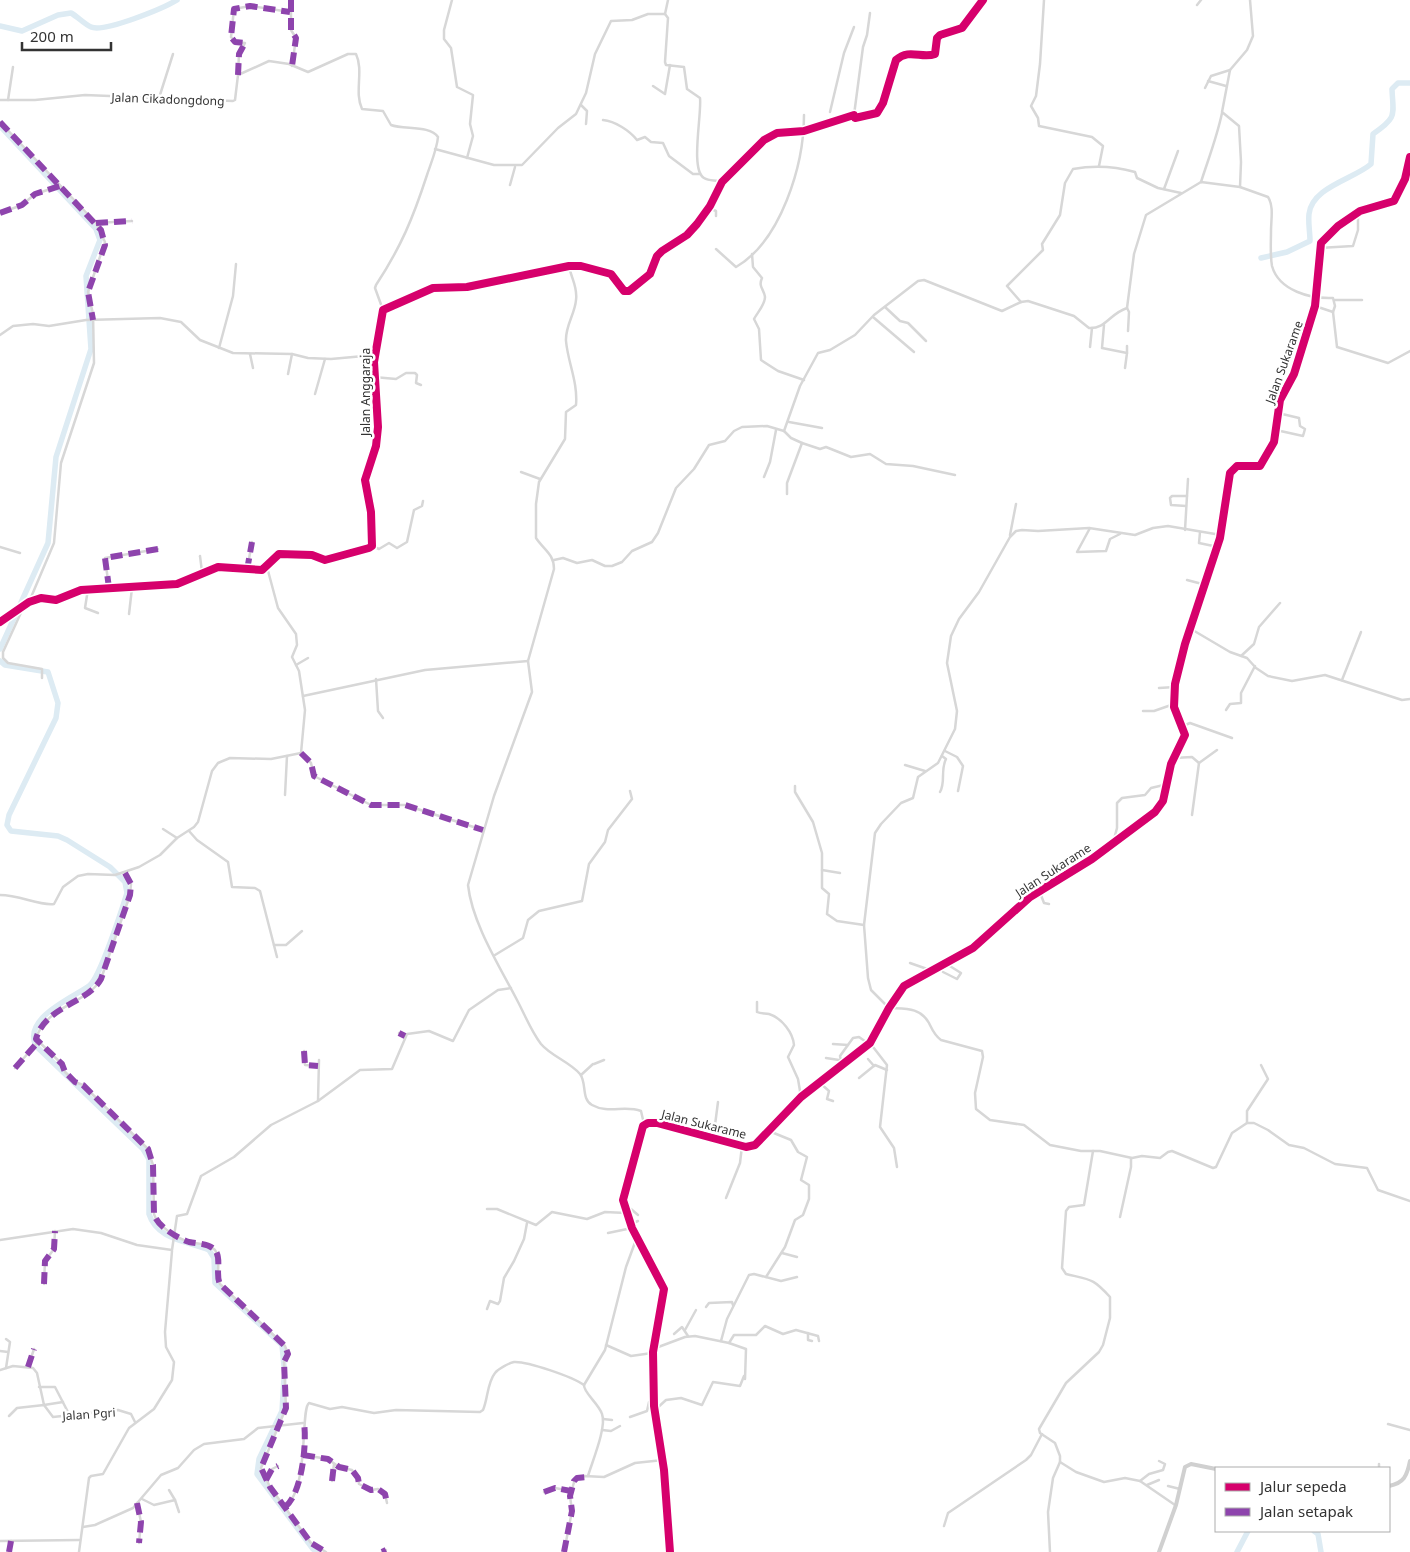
<svg xmlns="http://www.w3.org/2000/svg" width="1410" height="1552" font-family="'Noto Sans',sans-serif">
<rect width="100%" height="100%" fill="#fff"/>
<g fill="none" stroke-linecap="round" stroke-linejoin="round">
<g stroke="#ddebf3" stroke-width="5.5">
<path d="M 0,26 L 22,31 L 58,15 L 71,13 C 78,17 84,24 91,27 C 104,33 164,8 177,0"/>
<polyline points="0,126 96,229 100,240 86,276 91,349 56,457 48,543 0,649"/>
<path d="M 1261,258 L 1287,252 L 1310,241 C 1310,232 1308,223 1309,214 C 1312,187 1354,179 1371,164 L 1373,134 C 1398,117 1393,115 1392,89 L 1398,83 L 1410,83"/>
<path d="M 0,661 L 5,665 L 48,672 L 58,703 L 56,718 L 9,815 L 7,825 L 11,831 L 58,836 L 67,840 L 110,867 L 125,882 L 127,893 C 122,909 100,978 89,986 C 74,997 22,1018 36,1046 L 143,1149 L 149,1159 L 149,1214 C 157,1240 188,1241 209,1250 L 214,1258 L 215,1283 L 282,1345 L 284,1366"/>
<polyline points="284,1378 282,1411 259,1459 257,1474 313,1549 317,1552"/>
<polyline points="1314,1531 1318,1534 1321,1552"/>
<polyline points="1237,1552 1248,1531"/>
</g>
<g stroke="#d7d7d7" stroke-width="2.5">
<polyline points="291,0 291,30 296,38 292,66"/>
<polyline points="452,0 444,30 444,39 451,48 457,87 473,95 470,124 473,136 467,158"/>
<path d="M 668,0 L 665,14 L 668,18 L 665,62 L 666,65 L 684,67 L 687,89 L 700,98 C 702,114 690,170 704,178 C 710,182 716,179 722,182"/>
<polyline points="1044,0 1040,64 1036,96 1031,106 1038,118 1039,126 1092,137 1103,146 1099,166"/>
<polyline points="1197,5 1201,0"/>
<polyline points="238,75 239,54 245,43 235,42 231,37 234,9 250,6 290,12"/>
<polyline points="1208,81 1226,86"/>
<polyline points="653,86 665,94 670,65"/>
<polyline points="1205,88 1211,76 1230,70"/>
<polyline points="159,98 173,54"/>
<path d="M 0,100 L 35,100 L 85,95 L 233,101 L 235,100 L 238,75 L 269,61 L 289,64 L 308,72 L 348,54 L 356,54 C 364,71 354,92 362,109 L 383,111 L 391,125 C 404,130 430,125 438,137 C 437,149 431,163 427,175 C 413,218 401,247 376,285 L 375,288 L 383,310"/>
<polyline points="8,100 13,67"/>
<polyline points="581,105 587,111 586,124"/>
<polyline points="830,112 844,53 854,27"/>
<polyline points="854,115 863,47 867,35 870,13"/>
<path d="M 603,120 C 615,121 630,131 637,140 L 645,137 L 651,142 L 663,143 L 669,156 L 693,174 L 700,174"/>
<polyline points="0,122 96,223 105,242 88,292 93,314 94,363 61,463 54,543 29,602"/>
<polyline points="435,149 494,165 522,165 558,128 576,114 586,93 595,54 611,21 632,20 648,14 665,14"/>
<path d="M 1201,182 C 1208,160 1217,137 1222,113"/>
<polyline points="510,185 515,167"/>
<polyline points="1240,187 1241,162 1239,126 1222,112 1230,70 1247,50 1253,36 1250,0"/>
<polyline points="1164,189 1178,151"/>
<polyline points="709,208 716,211 716,216"/>
<polyline points="0,213 22,205 35,194 60,186"/>
<polyline points="96,223 132,221"/>
<polyline points="1319,248 1353,246 1358,230 1358,212"/>
<path d="M 716,249 L 736,267 C 781,241 804,165 804,115"/>
<path d="M 752,254 L 753,267 L 762,278 C 758,287 764,289 765,297 C 765,305 757,313 754,319 L 759,329 L 761,360 L 778,371 L 804,380"/>
<path d="M 569,266 C 571,278 578,287 576,300 C 575,314 565,326 566,341 C 568,363 578,382 576,405 L 566,412 L 565,439 L 539,482 L 536,504 L 536,538 C 544,550 554,554 554,569 L 528,661 L 532,692 L 494,796 L 468,885 C 472,923 500,967 517,1000 C 525,1015 531,1031 541,1044 C 551,1056 570,1062 580,1074 C 587,1083 581,1099 592,1105 C 608,1114 625,1105 641,1111 L 644,1124"/>
<polyline points="1335,300 1362,300"/>
<path d="M 1021,302 L 1007,286 L 1043,250 L 1042,244 L 1060,215 L 1065,183 L 1073,169 C 1094,165 1114,166 1135,172 L 1137,178 L 1158,188 L 1181,193"/>
<polyline points="1315,306 1333,312 1337,347 1388,363 1410,351"/>
<polyline points="885,307 900,321 908,323 926,341"/>
<polyline points="1127,308 1129,312 1128,331"/>
<polyline points="873,317 914,352"/>
<polyline points="1104,325 1102,348 1127,353 1125,368"/>
<polyline points="0,335 13,326 33,324 49,326 86,320 160,318 181,322 200,340 233,353 292,354 308,358 331,359 375,355"/>
<polyline points="1090,347 1092,328"/>
<polyline points="219,348 233,296 236,264"/>
<polyline points="1127,353 1127,346"/>
<polyline points="250,354 253,368"/>
<polyline points="288,374 292,354"/>
<polyline points="374,377 396,379 406,373 415,373 417,375 416,383 421,385"/>
<polyline points="315,394 325,359"/>
<polyline points="789,422 822,428"/>
<polyline points="1276,430 1303,436 1305,429 1300,426 1299,418 1278,413"/>
<polyline points="784,431 791,438 802,443 787,483 787,494"/>
<polyline points="802,443 820,449 826,447 851,457 870,454 886,464 913,466 955,475"/>
<polyline points="521,472 540,479"/>
<polyline points="764,477 770,462 776,430"/>
<polyline points="1186,506 1171,505 1170,498 1172,496 1187,496"/>
<polyline points="1090,528 1077,552 1106,551 1110,539 1120,534"/>
<polyline points="1185,530 1188,479"/>
<polyline points="1200,532 1199,543 1218,547"/>
<polyline points="1010,535 1016,504"/>
<path d="M 1221,535 L 1168,526 L 1153,528 L 1135,535 L 1089,528 L 1038,531 L 1022,530 L 1016,531 L 1010,537 L 979,592 L 959,619 L 951,636 L 947,663 L 957,711 L 955,729 L 938,763 L 918,777 L 913,798 L 901,803 L 881,824 L 875,833 L 864,925 L 868,978 L 871,990 L 889,1008 C 905,1009 920,1007 929,1023 C 932,1029 934,1035 941,1040 L 982,1051 L 983,1057 L 975,1093 L 976,1109 L 990,1120 L 1024,1125 L 1050,1145 L 1081,1151 L 1100,1151 L 1132,1158 L 1142,1156 L 1160,1158 L 1168,1152 L 1172,1151 L 1213,1168 L 1216,1167 L 1232,1133 L 1247,1123 L 1254,1123 L 1268,1130 L 1289,1145 L 1304,1148 L 1335,1164 L 1367,1168 L 1378,1190 L 1410,1201"/>
<polyline points="372,546 379,549 389,543 397,548 407,542 414,510 422,506 423,501"/>
<polyline points="0,547 20,553"/>
<polyline points="200,556 202,572"/>
<path d="M 554,560 L 563,558 L 577,563 L 592,560 L 605,566 L 612,566 L 622,562 L 632,551 L 652,542 L 658,533 L 676,488 L 694,469 L 709,445 L 725,441 L 734,431 L 742,427 L 767,426 L 784,431 L 800,386 L 818,353 L 830,350 L 855,335 L 874,315 L 918,281 L 924,280 L 1002,311 L 1021,302 L 1028,301 L 1074,316 L 1089,328 C 1106,329 1109,314 1127,308 L 1134,254 L 1146,215 L 1201,182 L 1240,187 L 1268,197 C 1274,206 1271,220 1271,231 C 1271,242 1270,255 1272,266 C 1279,291 1311,299 1333,298 L 1335,306 L 1333,312"/>
<polyline points="247,570 252,542"/>
<polyline points="1187,580 1206,585"/>
<polyline points="109,588 105,558 158,549"/>
<polyline points="88,589 85,608 98,613"/>
<polyline points="24,606 3,652 3,658 8,663 42,669 42,678"/>
<polyline points="129,614 132,588"/>
<path d="M 0,622 L 29,602 L 41,598 L 56,600 L 81,590 L 177,584 L 218,567 L 262,570 L 279,554 L 312,555 L 325,560 L 369,548 L 372,546 L 371,512 L 365,480 L 376,446 L 378,427 L 374,362 L 383,310 L 433,288 L 467,287 L 569,266 L 581,266 L 611,274 L 624,291 L 629,291 L 650,274 L 657,256 L 662,251 L 687,235 L 697,224 L 710,206 L 722,182 L 764,140 L 777,133 L 804,131 L 854,115 L 855,118 L 877,113 L 883,103 L 896,60 C 909,48 922,59 935,54 L 937,38 L 940,35 L 962,28 L 983,0"/>
<polyline points="1191,629 1230,652 1247,658 1256,668 1268,676 1292,681 1325,675 1402,700 1410,699"/>
<polyline points="1241,656 1254,644 1259,627 1280,603"/>
<polyline points="296,665 308,658"/>
<polyline points="376,679 378,711 383,718"/>
<polyline points="1342,680 1361,632"/>
<polyline points="1159,688 1175,687"/>
<polyline points="303,696 425,670 528,661"/>
<polyline points="1226,710 1230,704 1241,703 1241,693 1255,666"/>
<polyline points="1143,711 1154,711 1174,704"/>
<polyline points="1183,726 1190,723 1232,738"/>
<polyline points="945,751 957,757 963,766 958,791"/>
<polyline points="301,753 311,763 314,776 371,805 405,805 483,830"/>
<polyline points="1174,758 1192,757 1199,763 1192,815"/>
<polyline points="1199,763 1217,750"/>
<polyline points="905,765 925,771"/>
<polyline points="795,786 795,792 813,822 822,853 822,888 829,894 827,914 837,921 864,925"/>
<path d="M 940,792 C 946,781 940,771 946,759 L 942,756"/>
<polyline points="285,795 287,756"/>
<polyline points="163,829 177,838"/>
<polyline points="189,831 197,840 228,862 232,887 255,888 260,891 277,957"/>
<polyline points="1113,843 1117,828 1117,803 1122,798 1145,795 1151,788 1168,784"/>
<polyline points="822,870 840,873"/>
<path d="M 125,873 L 131,884 L 130,895 L 101,979 C 87,1004 45,1006 36,1039 L 62,1064 L 65,1072 L 75,1082 L 83,1085 L 148,1149 L 153,1165 L 154,1214 C 157,1226 177,1238 189,1242 C 198,1244 208,1243 215,1250 C 222,1259 215,1274 220,1284 L 285,1346 L 288,1354 L 284,1362 L 286,1408 L 261,1468 L 270,1487 L 311,1543 L 326,1552"/>
<polyline points="1039,890 1044,903 1049,904"/>
<path d="M 0,895 C 20,895 39,906 54,904 L 63,887 L 78,876 L 88,874 L 115,875 L 139,867 L 160,855 L 177,838 L 194,827 L 198,822 L 212,771 L 218,763 L 230,758 L 271,759 L 301,753 L 305,710 L 299,671 L 292,657 L 297,645 L 296,634 L 278,608 L 267,567"/>
<polyline points="274,945 286,945 302,931"/>
<polyline points="495,955 523,938 528,920 539,911 582,901 589,864 605,842 608,830 632,799 630,791"/>
<polyline points="910,963 930,970"/>
<polyline points="943,972 957,979 961,973 945,963"/>
<path d="M 757,1002 L 757,1012 C 761,1014 765,1013 769,1014 C 782,1018 793,1033 794,1045 L 788,1057 L 798,1079 L 801,1097"/>
<polyline points="399,1033 405,1036"/>
<polyline points="870,1043 887,1065 880,1127 894,1148 897,1167"/>
<polyline points="833,1044 848,1045"/>
<polyline points="304,1051 305,1065 318,1066"/>
<polyline points="826,1058 839,1060"/>
<polyline points="868,1059 874,1066"/>
<polyline points="594,1064 604,1060"/>
<polyline points="842,1066 840,1056 853,1038 859,1037 869,1044"/>
<polyline points="15,1068 38,1042"/>
<polyline points="581,1075 593,1064"/>
<polyline points="859,1078 875,1065 887,1070"/>
<polyline points="820,1083 829,1091 827,1099 833,1101"/>
<polyline points="318,1101 319,1060"/>
<polyline points="1247,1123 1247,1111 1268,1079 1261,1065"/>
<polyline points="708,1137 715,1125 718,1102"/>
<polyline points="726,1198 740,1163 742,1146"/>
<polyline points="487,1209 497,1209 536,1225 552,1212 587,1219 605,1212 626,1213"/>
<polyline points="626,1211 631,1209 638,1215"/>
<polyline points="1120,1217 1131,1167 1131,1158"/>
<polyline points="631,1224 638,1221"/>
<polyline points="608,1233 632,1228"/>
<polyline points="0,1240 73,1229 101,1233 137,1245 172,1250 177,1216 187,1214 201,1176 234,1157 271,1125 318,1101 360,1070 392,1069 407,1034 429,1031 453,1041 469,1010 498,990 511,988"/>
<polyline points="782,1253 797,1257"/>
<polyline points="766,1277 785,1247 795,1220 803,1215 809,1199 809,1185 801,1180 807,1157 798,1152 791,1140 769,1131"/>
<polyline points="44,1284 45,1261 54,1249 55,1231"/>
<polyline points="706,1307 709,1303 732,1302 733,1305"/>
<polyline points="487,1309 490,1301 498,1304 500,1301 504,1278 514,1261 524,1239 527,1223"/>
<polyline points="685,1330 696,1310"/>
<polyline points="808,1333 808,1340 812,1341"/>
<polyline points="674,1334 682,1327 688,1336"/>
<polyline points="6,1339 10,1342 6,1368"/>
<polyline points="721,1341 727,1319 749,1275 754,1274 781,1281 797,1277"/>
<polyline points="729,1343 734,1335 756,1335 765,1326 783,1334 796,1330 818,1336 819,1341"/>
<polyline points="606,1345 631,1356 652,1353"/>
<polyline points="653,1349 685,1337 695,1336 729,1343 746,1349 745,1379"/>
<polyline points="0,1351 8,1352"/>
<polyline points="28,1367 34,1349"/>
<polyline points="0,1370 13,1366 33,1368 37,1373 44,1405 63,1402"/>
<path d="M 584,1385 C 583,1392 599,1404 602,1414 C 607,1427 592,1462 588,1476"/>
<polyline points="39,1387 55,1387 69,1414"/>
<polyline points="655,1410 666,1400 681,1398 702,1405 713,1382 740,1386 744,1376"/>
<polyline points="9,1416 17,1408 44,1405 53,1417 118,1410 131,1414 135,1422"/>
<polyline points="630,1417 647,1411 649,1402 654,1402"/>
<polyline points="603,1419 612,1420"/>
<polyline points="1388,1424 1410,1430"/>
<polyline points="602,1430 611,1431 620,1426"/>
<polyline points="303,1455 328,1459 339,1467 352,1470 358,1478 359,1484 371,1490 378,1489 385,1494 387,1503"/>
<polyline points="1060,1462 1076,1472 1104,1482 1125,1478 1140,1481 1175,1505"/>
<polyline points="1379,1468 1379,1464"/>
<polyline points="266,1480 272,1469 278,1466"/>
<polyline points="332,1481 334,1464"/>
<polyline points="1140,1481 1149,1474 1163,1470 1165,1464 1159,1461"/>
<polyline points="1147,1485 1159,1480"/>
<polyline points="1168,1486 1180,1489"/>
<polyline points="169,1490 175,1500"/>
<polyline points="544,1492 555,1488 571,1491"/>
<polyline points="142,1499 154,1505 175,1500 179,1512"/>
<polyline points="137,1503 141,1522 139,1543"/>
<path d="M 285,1507 C 310,1488 300,1409 309,1403 L 330,1409 L 342,1407 L 374,1413 L 396,1410 L 480,1412 L 483,1410 C 488,1399 487,1383 495,1373 C 498,1369 509,1363 514,1362 C 527,1361 573,1377 584,1385 L 605,1350 L 626,1267 L 637,1237"/>
<polyline points="944,1526 948,1513 1026,1460 1031,1455 1042,1434"/>
<polyline points="83,1527 95,1525 133,1508 161,1475 178,1468 194,1450 204,1444 244,1439 258,1428 303,1423"/>
<polyline points="0,1541 79,1540"/>
<polyline points="9,1552 11,1541"/>
<polyline points="79,1552 89,1478 91,1476 103,1474 129,1428 154,1409 172,1380 174,1362 166,1347 165,1332 172,1251"/>
<polyline points="382,1552 386,1550"/>
<polyline points="564,1552 572,1511 570,1496 575,1479 584,1476 604,1477 635,1463 663,1460"/>
<polyline points="670,1552 664,1470 654,1406 653,1352 664,1289 632,1228 623,1200 643,1126 648,1123 657,1123 746,1147 755,1145 801,1097 870,1043 889,1008 904,986 973,948 1030,897 1092,859 1155,812 1163,801 1171,764 1185,735 1174,707 1175,684 1185,644 1220,538 1230,473 1237,466 1260,466 1274,442 1280,400 1294,374 1315,306 1321,243 1338,226 1360,211 1394,201 1405,179 1410,157"/>
<path d="M 1050,1552 L 1048,1512 L 1053,1478 L 1060,1462 L 1060,1456 L 1055,1443 L 1040,1433 L 1039,1429 L 1066,1383 L 1099,1352 L 1103,1345 L 1110,1318 L 1110,1297 C 1093,1278 1091,1280 1066,1274 L 1062,1268 L 1066,1211 L 1069,1207 L 1084,1205 L 1093,1151"/>
</g>
<g stroke="#d0d0d0" stroke-width="4">
<path d="M 1389,1486 C 1404,1483 1407,1476 1410,1461"/>
<polyline points="1159,1552 1176,1505 1185,1467 1191,1464 1216,1469"/>
</g>
<g stroke="#8e44ad" stroke-width="6" stroke-dasharray="12 6" stroke-linecap="butt">
<polyline points="291,0 291,30 296,38 292,66"/>
<polyline points="238,75 239,54 245,43 235,42 231,37 234,9 250,6 290,12"/>
<polyline points="0,122 101,230 105,245 88,292 93,320"/>
<polyline points="0,213 22,205 35,194 60,186"/>
<polyline points="96,223 132,221"/>
<polyline points="247,570 252,542"/>
<polyline points="109,588 105,558 158,549"/>
<polyline points="301,753 311,763 314,776 371,805 405,805 483,830"/>
<path d="M 125,873 L 131,884 L 130,895 L 101,979 C 87,1004 45,1006 36,1039 L 62,1064 L 65,1072 L 75,1082 L 83,1085 L 148,1149 L 153,1165 L 154,1214 C 157,1226 177,1238 189,1242 C 198,1244 208,1243 215,1250 C 222,1259 215,1274 220,1284 L 285,1346 L 288,1354 L 284,1362 L 286,1408 L 261,1468 L 270,1487 L 311,1543 L 326,1552"/>
<polyline points="399,1033 405,1036"/>
<polyline points="304,1051 305,1065 318,1066"/>
<polyline points="15,1068 38,1042"/>
<polyline points="44,1284 45,1261 54,1249 55,1231"/>
<polyline points="28,1367 34,1349"/>
<polyline points="303,1455 328,1459 339,1467 352,1470 358,1478 359,1484 371,1490 378,1489 385,1494 387,1503"/>
<polyline points="266,1480 272,1469 278,1466"/>
<polyline points="332,1481 334,1464"/>
<polyline points="544,1492 555,1488 571,1491"/>
<polyline points="137,1503 141,1522 139,1543"/>
<path d="M 285,1507 C 302,1494 307,1443 304,1423"/>
<polyline points="9,1552 11,1541"/>
<polyline points="382,1552 386,1550"/>
<polyline points="564,1552 572,1511 570,1496 574,1481 577,1478 588,1477"/>
</g>
<g stroke="#fff" stroke-width="11">
<g id="cycleway">
<path d="M 0,622 L 29,602 L 41,598 L 56,600 L 81,590 L 177,584 L 218,567 L 262,570 L 279,554 L 312,555 L 325,560 L 369,548 L 372,546 L 371,512 L 365,480 L 376,446 L 378,427 L 374,362 L 383,310 L 433,288 L 467,287 L 569,266 L 581,266 L 611,274 L 624,291 L 629,291 L 650,274 L 657,256 L 662,251 L 687,235 L 697,224 L 710,206 L 722,182 L 764,140 L 777,133 L 804,131 L 854,115 L 855,118 L 877,113 L 883,103 L 896,60 C 909,48 922,59 935,54 L 937,38 L 940,35 L 962,28 L 983,0"/>
<polyline points="670,1552 664,1470 654,1406 653,1352 664,1289 632,1228 623,1200 643,1126 648,1123 657,1123 746,1147 755,1145 801,1097 870,1043 889,1008 904,986 973,948 1030,897 1092,859 1155,812 1163,801 1171,764 1185,735 1174,707 1175,684 1185,644 1220,538 1230,473 1237,466 1260,466 1274,442 1280,400 1294,374 1315,306 1321,243 1338,226 1360,211 1394,201 1405,179 1410,157"/>
</g>
</g>
<use href="#cycleway" stroke="#d6006c" stroke-width="8"/>
</g>
<g text-anchor="middle" dominant-baseline="central" stroke-width="5" stroke-linejoin="round" paint-order="stroke">
<g font-size="12" fill="#333" stroke="#fff">
<text transform="translate(168 99) rotate(2)">Jalan Cikadongdong</text>
<text transform="translate(1284 362) rotate(-70)">Jalan Sukarame</text>
<text transform="translate(365 392) rotate(-90)">Jalan Anggaraja</text>
<text transform="translate(1053 870) rotate(-33)">Jalan Sukarame</text>
<text transform="translate(704 1124) rotate(14)">Jalan Sukarame</text>
<text transform="translate(89 1414) rotate(-4)">Jalan Pgri</text>
</g>
</g>
<rect x="1215" y="1467" width="175" height="65" fill="#ffffff" stroke="#adadad"/>
<rect x="1225" y="1483" width="25" height="8" fill="#d6006c" stroke="#adadad"/>
<text x="1260" y="1492" font-size="15" fill="#333333">Jalur sepeda</text>
<rect x="1225" y="1508" width="25" height="8" fill="#8e44ad" stroke="#adadad"/>
<text x="1260" y="1517" font-size="15" fill="#333333">Jalan setapak</text>
<path d="M22 42v8h89v-8" fill="none" stroke="#333333" stroke-width="2.5"/>
<text x="30" y="42" font-size="15" fill="#333333" stroke="#ffffff" stroke-width="4" paint-order="stroke">200 m</text>
</svg>
